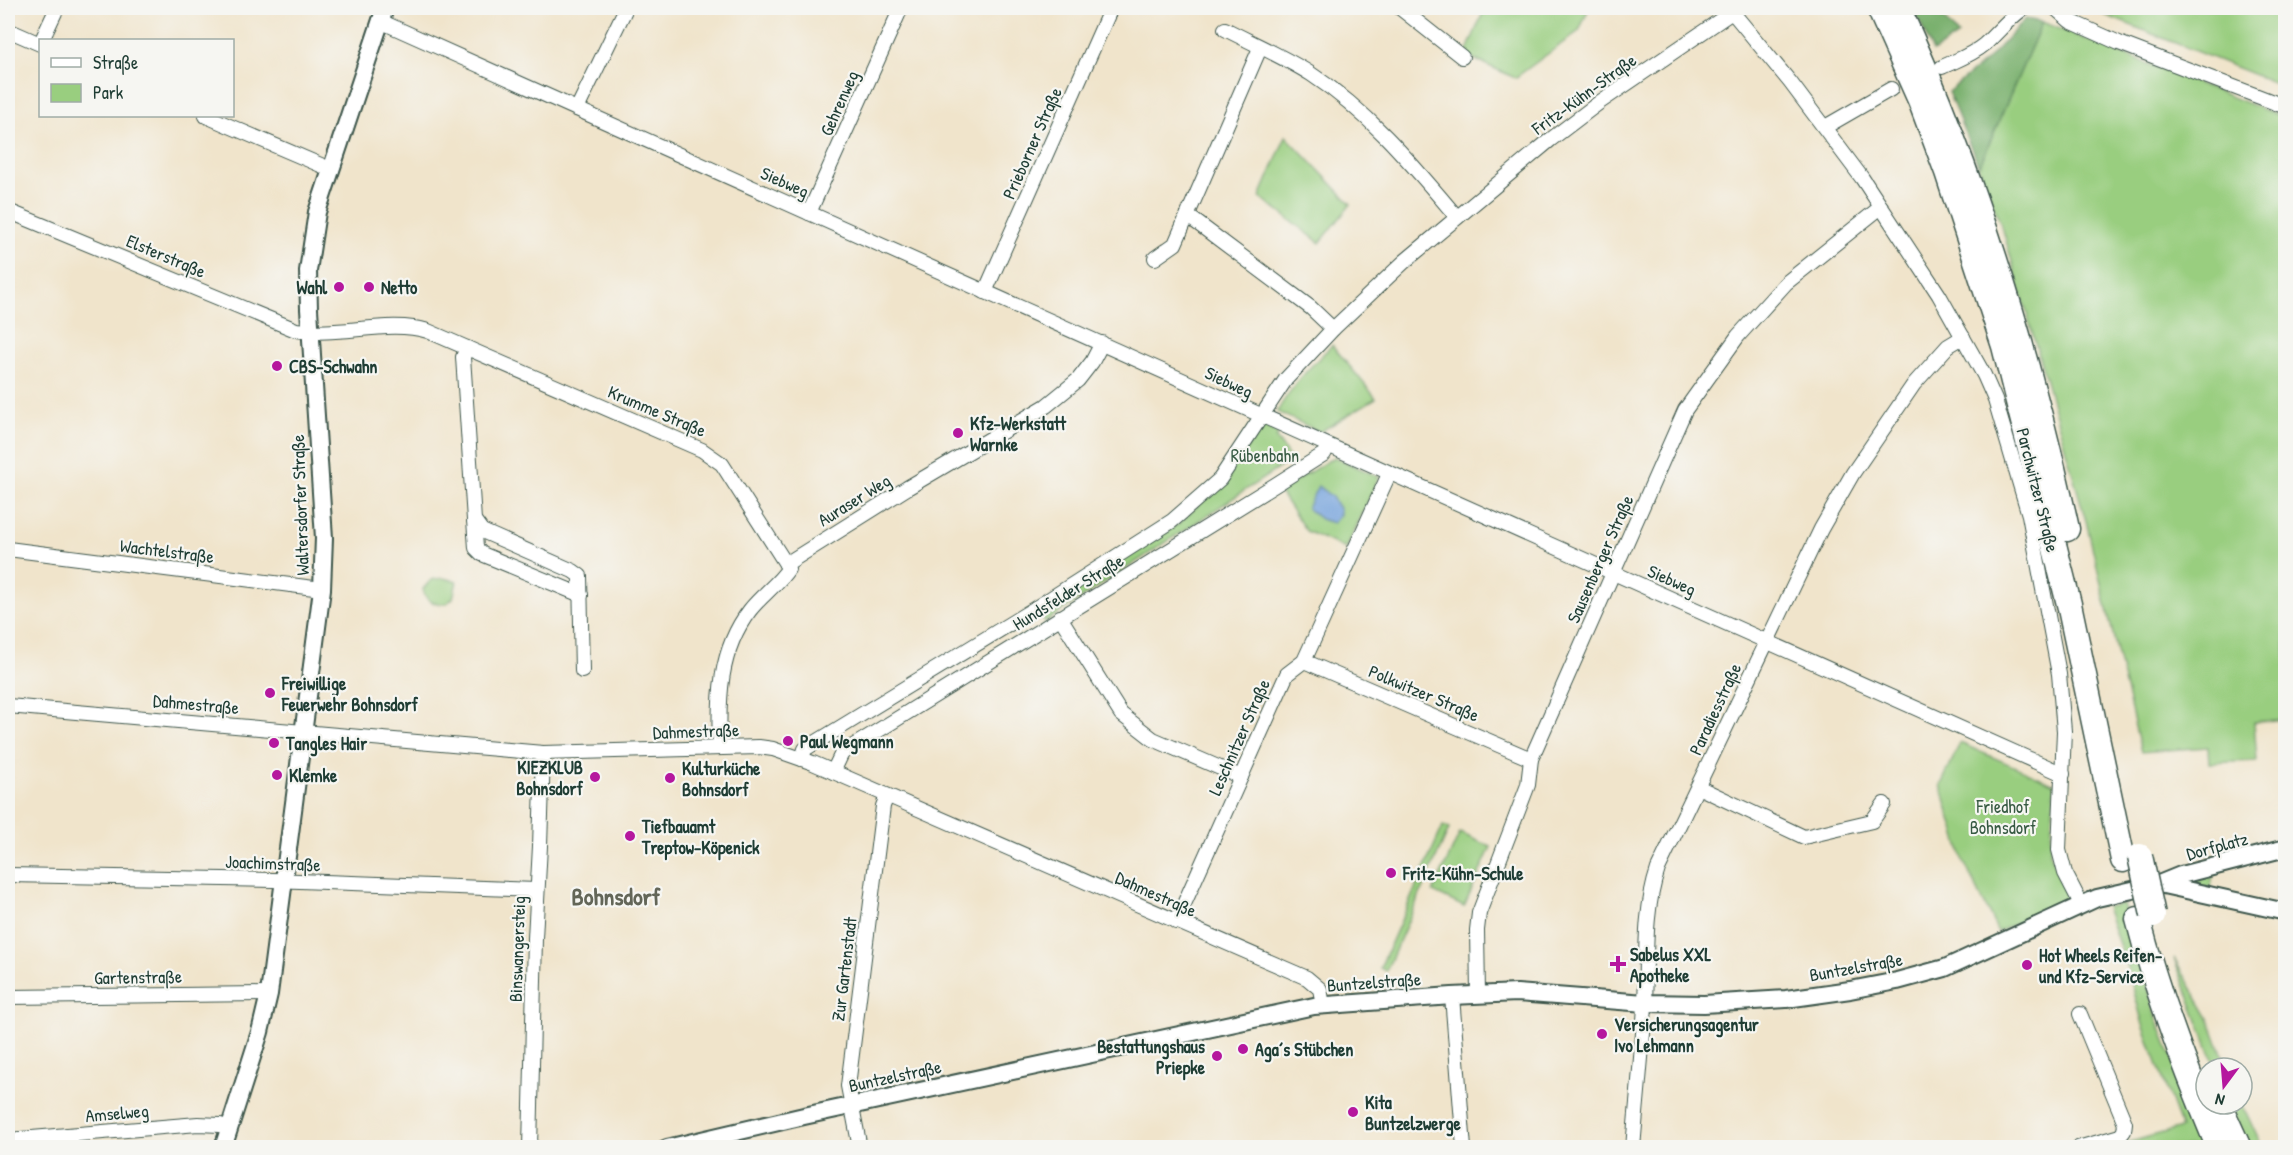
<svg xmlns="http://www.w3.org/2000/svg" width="2293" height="1155" font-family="'Patrick Hand',sans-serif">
<rect width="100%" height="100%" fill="#f6f6f2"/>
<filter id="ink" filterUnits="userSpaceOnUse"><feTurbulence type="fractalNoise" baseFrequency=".0167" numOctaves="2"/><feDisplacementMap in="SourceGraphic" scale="12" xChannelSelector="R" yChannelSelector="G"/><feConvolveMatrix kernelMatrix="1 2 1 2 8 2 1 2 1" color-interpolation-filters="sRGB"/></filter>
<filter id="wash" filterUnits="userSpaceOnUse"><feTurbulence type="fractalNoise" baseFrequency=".008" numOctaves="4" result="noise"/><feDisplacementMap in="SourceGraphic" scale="24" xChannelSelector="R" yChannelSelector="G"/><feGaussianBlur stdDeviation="1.35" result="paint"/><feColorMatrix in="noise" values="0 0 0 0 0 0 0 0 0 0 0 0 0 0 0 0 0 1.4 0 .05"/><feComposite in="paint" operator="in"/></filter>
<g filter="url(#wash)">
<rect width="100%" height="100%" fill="#f0e4cb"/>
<g fill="#99ce7f" stroke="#5c865a" stroke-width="1.5">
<polygon points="1485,8 1589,8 1579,31 1515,78 1465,55"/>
<polygon points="2090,8 2285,8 2285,87 2095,11"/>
<polygon points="2042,22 2285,118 2286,719 2254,722 2257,761 2209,763 2208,747 2141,752 2086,521 2003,230 1979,167"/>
<polygon points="1286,136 1351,204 1320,243 1260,197"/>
<path d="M 1332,345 L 1376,398 L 1320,432 L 1277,412 C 1291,386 1311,366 1332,345 Z"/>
<polygon points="1264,425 1278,434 1276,438 1291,460 1045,622 1037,609 1180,523 1220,483"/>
<polygon points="1334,457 1379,477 1346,549 1306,531 1279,491"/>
<path d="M 443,578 L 457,581 L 453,598 L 446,604 C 434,604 425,602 423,589 L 431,580 Z"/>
<polygon points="1960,743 2055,784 2050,853 2068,899 1998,932 1964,862 1941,785"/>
<polygon points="1443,826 1449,829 1386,971 1380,968"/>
<polygon points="1460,833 1491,847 1464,907 1433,892"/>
<polygon points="2210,873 2213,876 2211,887 2208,888 2184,885 2183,880"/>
<polygon points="2123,904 2157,1018 2208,1147 2112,1147 2181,1128 2143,1025 2129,973 2106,907"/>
<polygon points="2174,958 2209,1018 2227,1068 2216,1068"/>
<polygon points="2230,1104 2242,1104 2262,1147 2246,1147"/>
</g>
<g fill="#7ab16e" stroke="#4c7751" stroke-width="1.5">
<polygon points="1914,8 1935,8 1958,35 1933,52"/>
<polygon points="2025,19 2042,22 1979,167 1948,92 1989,58"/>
</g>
<polygon fill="#74a2dc" stroke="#4a7088" stroke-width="1.5" points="1318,486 1332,497 1340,510 1340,515 1333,523 1320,519 1307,508"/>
</g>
<g filter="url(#ink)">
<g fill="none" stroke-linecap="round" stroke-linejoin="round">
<g stroke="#3e564b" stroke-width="16">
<g id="minor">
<polyline points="1400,8 1462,57"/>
<polyline points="1729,8 1790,82 1862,178 1939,295 1984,375 1995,400 2029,515 2059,674 2064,731 2059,850 2065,873 2081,904"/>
<polyline points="2055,8 2070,21 2119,43 2286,107"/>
<polyline points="380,21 2063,774"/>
<path d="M 1225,29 C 1254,44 1284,57 1311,74 C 1369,112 1412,164 1456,216"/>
<polyline points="8,30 40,44"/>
<polyline points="42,40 57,8"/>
<path d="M 1942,67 C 1957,60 1972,55 1985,44 C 1998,32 2009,18 2024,8"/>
<polyline points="577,109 626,8"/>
<polyline points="206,116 330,169"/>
<polyline points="1825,127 1891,89"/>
<path d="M 8,211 L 296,330 C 338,337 389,319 428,331 L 702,450 L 722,464 L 786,564"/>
<polyline points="809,213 901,8"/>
<polyline points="1188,216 1311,308 1333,329"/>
<polyline points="1155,258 1175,244 1260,48"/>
<polyline points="985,292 1111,8"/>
<polyline points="467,348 463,357 474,520 482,531 573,571 580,576 582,671"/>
<polyline points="474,520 476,548 482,554 581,595"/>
<polyline points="8,549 322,589"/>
<polyline points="786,564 907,488 1046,406 1078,380 1092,362 1102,343"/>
<polyline points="1060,617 1121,714 1153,739 1241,777"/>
<polyline points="1304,661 1531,759"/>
<polyline points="8,706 543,753 759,747 773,749 813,763 1307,978 1320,989 1323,1005"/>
<path d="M 720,748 C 718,699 719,650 750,610 C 761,596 780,582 788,569 L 786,564"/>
<polyline points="802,759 805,749 1034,609 1172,521 1220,479 1286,379 1333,329 1404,262 1550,140 1600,102 1738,8"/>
<polyline points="833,772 842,753 1275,485 1324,454 1328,446"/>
<polyline points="1698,787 1804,837 1872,821 1884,804"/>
<polyline points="8,875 273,880 537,890"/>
<polyline points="1176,922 1287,674 1304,661 1389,474"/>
<polyline points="1478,994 1477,930 1479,913 1528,785 1531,759 1685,410 1738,336 1786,283 1881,207"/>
<polyline points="1452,996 1464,1148"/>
<polyline points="8,997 269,994"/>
<polyline points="8,1140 198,1124 220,1125 230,1128"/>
<polyline points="530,1148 535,938 540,846 543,753"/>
<polyline points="860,1148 848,1086 883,806 887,796"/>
<path d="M 1633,1148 C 1637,1100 1642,1053 1645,1006 C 1647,959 1643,914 1658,869 L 1821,529 L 1853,473 L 1914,384 L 1948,346 L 1963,337"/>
<polyline points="2078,1148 2120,1136 2124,1131 2125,1123 2080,1014"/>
</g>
</g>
<g stroke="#3e564b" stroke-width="20">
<g id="tertiary">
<polyline points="2159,884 2286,912"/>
<polyline points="223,1148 260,1032 269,994 322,589 324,538 309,309 308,271 317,212 385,8"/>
<polyline points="667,1148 804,1116 1314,1006 1452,996 1517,993 1645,1003 1704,1004 1786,999 1850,990 1897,981 1945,968 2097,898 2159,884 2181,875 2286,848"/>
</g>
</g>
<g stroke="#3e564b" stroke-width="27">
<g id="motorway">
<polyline points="1879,8 1920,100 1947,172 2004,346 2069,604 2123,860"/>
<path d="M 1898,8 C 1974,173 2028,352 2067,529"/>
<path d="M 2138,919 C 2158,997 2187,1073 2219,1148"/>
<polyline points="2219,1104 2239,1148"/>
</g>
</g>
<use href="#minor" stroke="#fff" stroke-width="14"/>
<use href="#tertiary" stroke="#fff" stroke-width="16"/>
<use href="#motorway" stroke="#fff" stroke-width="24"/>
<g stroke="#3e564b" stroke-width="27" stroke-linecap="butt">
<polyline id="motorway-bridge" points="2140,856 2153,915"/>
</g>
<use href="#motorway-bridge" stroke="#fff" stroke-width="24"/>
</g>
</g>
<g fill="#b5179e" stroke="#f6f6f2" stroke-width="2">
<circle cx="339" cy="287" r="6"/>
<circle cx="369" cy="287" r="6"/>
<circle cx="277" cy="366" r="6"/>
<circle cx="958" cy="433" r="6"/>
<circle cx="270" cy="693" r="6"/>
<circle cx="788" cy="741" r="6"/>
<circle cx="274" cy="743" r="6"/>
<circle cx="277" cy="775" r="6"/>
<circle cx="595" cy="777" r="6"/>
<circle cx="670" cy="778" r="6"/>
<circle cx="630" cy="836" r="6"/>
<circle cx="1391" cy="873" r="6"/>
<path d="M1615 955h6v6h6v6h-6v6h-6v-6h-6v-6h6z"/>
<circle cx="2027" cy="965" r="6"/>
<circle cx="1602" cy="1034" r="6"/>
<circle cx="1243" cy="1049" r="6"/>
<circle cx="1217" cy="1056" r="6"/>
<circle cx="1353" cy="1112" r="6"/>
</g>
<g text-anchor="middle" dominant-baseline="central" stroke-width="4.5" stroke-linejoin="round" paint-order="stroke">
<g font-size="18" fill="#1f3d34" stroke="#f6f6f2">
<text transform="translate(1584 94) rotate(-36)">Fritz-Kühn-Straße</text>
<text transform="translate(839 103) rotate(-66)">Gehrenweg</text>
<text transform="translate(1032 143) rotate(-66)">Prieborner Straße</text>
<text transform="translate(785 182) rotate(24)">Siebweg</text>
<text transform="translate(166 256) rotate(23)">Elsterstraße</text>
<text transform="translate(1229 382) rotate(25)">Siebweg</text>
<text transform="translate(657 411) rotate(23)">Krumme Straße</text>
<text transform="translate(2038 490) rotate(76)">Parchwitzer Straße</text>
<text transform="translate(854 500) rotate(-32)">Auraser Weg</text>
<text transform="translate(300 505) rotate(-92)">Waltersdorfer Straße</text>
<text transform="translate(167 551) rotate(7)">Wachtelstraße</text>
<text transform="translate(1600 559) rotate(-66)">Sausenberger Straße</text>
<text transform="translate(1672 580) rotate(24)">Siebweg</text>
<text transform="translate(1068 592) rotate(-32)">Hundsfelder Straße</text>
<text transform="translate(1424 693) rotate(23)">Polkwitzer Straße</text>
<text transform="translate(196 704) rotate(5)">Dahmestraße</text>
<text transform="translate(1715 709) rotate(-65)">Paradiesstraße</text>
<text transform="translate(696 731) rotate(-2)">Dahmestraße</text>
<text transform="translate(1239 737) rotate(-66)">Leschnitzer Straße</text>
<text transform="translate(2217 846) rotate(-15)">Dorfplatz</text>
<text transform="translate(273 863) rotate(2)">Joachimstraße</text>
<text transform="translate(1156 894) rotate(24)">Dahmestraße</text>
<text transform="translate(517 949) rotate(-88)">Binswangersteig</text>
<text transform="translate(1856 967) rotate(-10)">Buntzelstraße</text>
<text transform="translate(844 969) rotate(-83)">Zur Gartenstadt</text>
<text transform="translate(138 977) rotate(-1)">Gartenstraße</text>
<text transform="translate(1374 982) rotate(-4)">Buntzelstraße</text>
<text transform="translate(895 1076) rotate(-12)">Buntzelstraße</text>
<text transform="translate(117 1113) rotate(-5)">Amselweg</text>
</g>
<g font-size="18" font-weight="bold" fill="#1f3d34" stroke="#f6f6f2" text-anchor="start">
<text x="327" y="287" text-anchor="end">Wahl</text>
<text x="381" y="287">Netto</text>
<text x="289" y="366">CBS-Schwahn</text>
<text x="970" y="423">Kfz-Werkstatt<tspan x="970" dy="21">Warnke</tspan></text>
<text x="282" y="683">Freiwillige<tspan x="282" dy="21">Feuerwehr Bohnsdorf</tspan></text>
<text x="800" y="741">Paul Wegmann</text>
<text x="286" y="743">Tangles Hair</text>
<text x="583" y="767" text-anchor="end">KIEZKLUB<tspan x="583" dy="21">Bohnsdorf</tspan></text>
<text x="682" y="768">Kulturküche<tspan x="682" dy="21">Bohnsdorf</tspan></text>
<text x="289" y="775">Klemke</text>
<text x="642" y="826">Tiefbauamt<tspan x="642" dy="21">Treptow-Köpenick</tspan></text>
<text x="1403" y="873">Fritz-Kühn-Schule</text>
<text x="1630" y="954">Sabelus XXL<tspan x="1630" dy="21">Apotheke</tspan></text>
<text x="2039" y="955">Hot Wheels Reifen-<tspan x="2039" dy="21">und Kfz-Service</tspan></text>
<text x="1614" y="1024">Versicherungsagentur<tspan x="1614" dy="21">Ivo Lehmann</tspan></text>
<text x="1205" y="1046" text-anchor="end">Bestattungshaus<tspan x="1205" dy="21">Priepke</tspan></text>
<text x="1255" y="1049">Aga´s Stübchen</text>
<text x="1365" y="1102">Kita<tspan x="1365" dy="21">Buntzelzwerge</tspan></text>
</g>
<g font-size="18" fill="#375a43" stroke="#f6f6f2">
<text x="1265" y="455">Rübenbahn</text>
<text x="2003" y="806">Friedhof<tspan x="2003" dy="21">Bohnsdorf</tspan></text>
</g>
<g font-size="24" font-weight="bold" fill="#636658" stroke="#f6f6f2">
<text x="616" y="896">Bohnsdorf</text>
</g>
</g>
<rect width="2293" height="1155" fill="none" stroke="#f6f6f2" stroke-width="30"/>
<rect x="39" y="39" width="195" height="78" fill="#f6f6f2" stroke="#a0aca6" stroke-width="1.5"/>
<rect x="51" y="58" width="30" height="9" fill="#ffffff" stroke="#a0aca6" stroke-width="1.5"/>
<text x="93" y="69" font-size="18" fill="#1f3d34">Straße</text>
<rect x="51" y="84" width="30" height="18" fill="#99ce7f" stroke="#a0aca6" stroke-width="1.5"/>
<text x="93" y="99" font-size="18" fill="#1f3d34">Park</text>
<g transform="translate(2224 1086) rotate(196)"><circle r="28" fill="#f6f6f2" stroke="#a0aca6" stroke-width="1.5"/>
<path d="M0-4.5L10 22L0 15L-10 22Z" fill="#b5179e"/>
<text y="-9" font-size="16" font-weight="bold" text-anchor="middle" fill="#1f3d34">N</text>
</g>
</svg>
